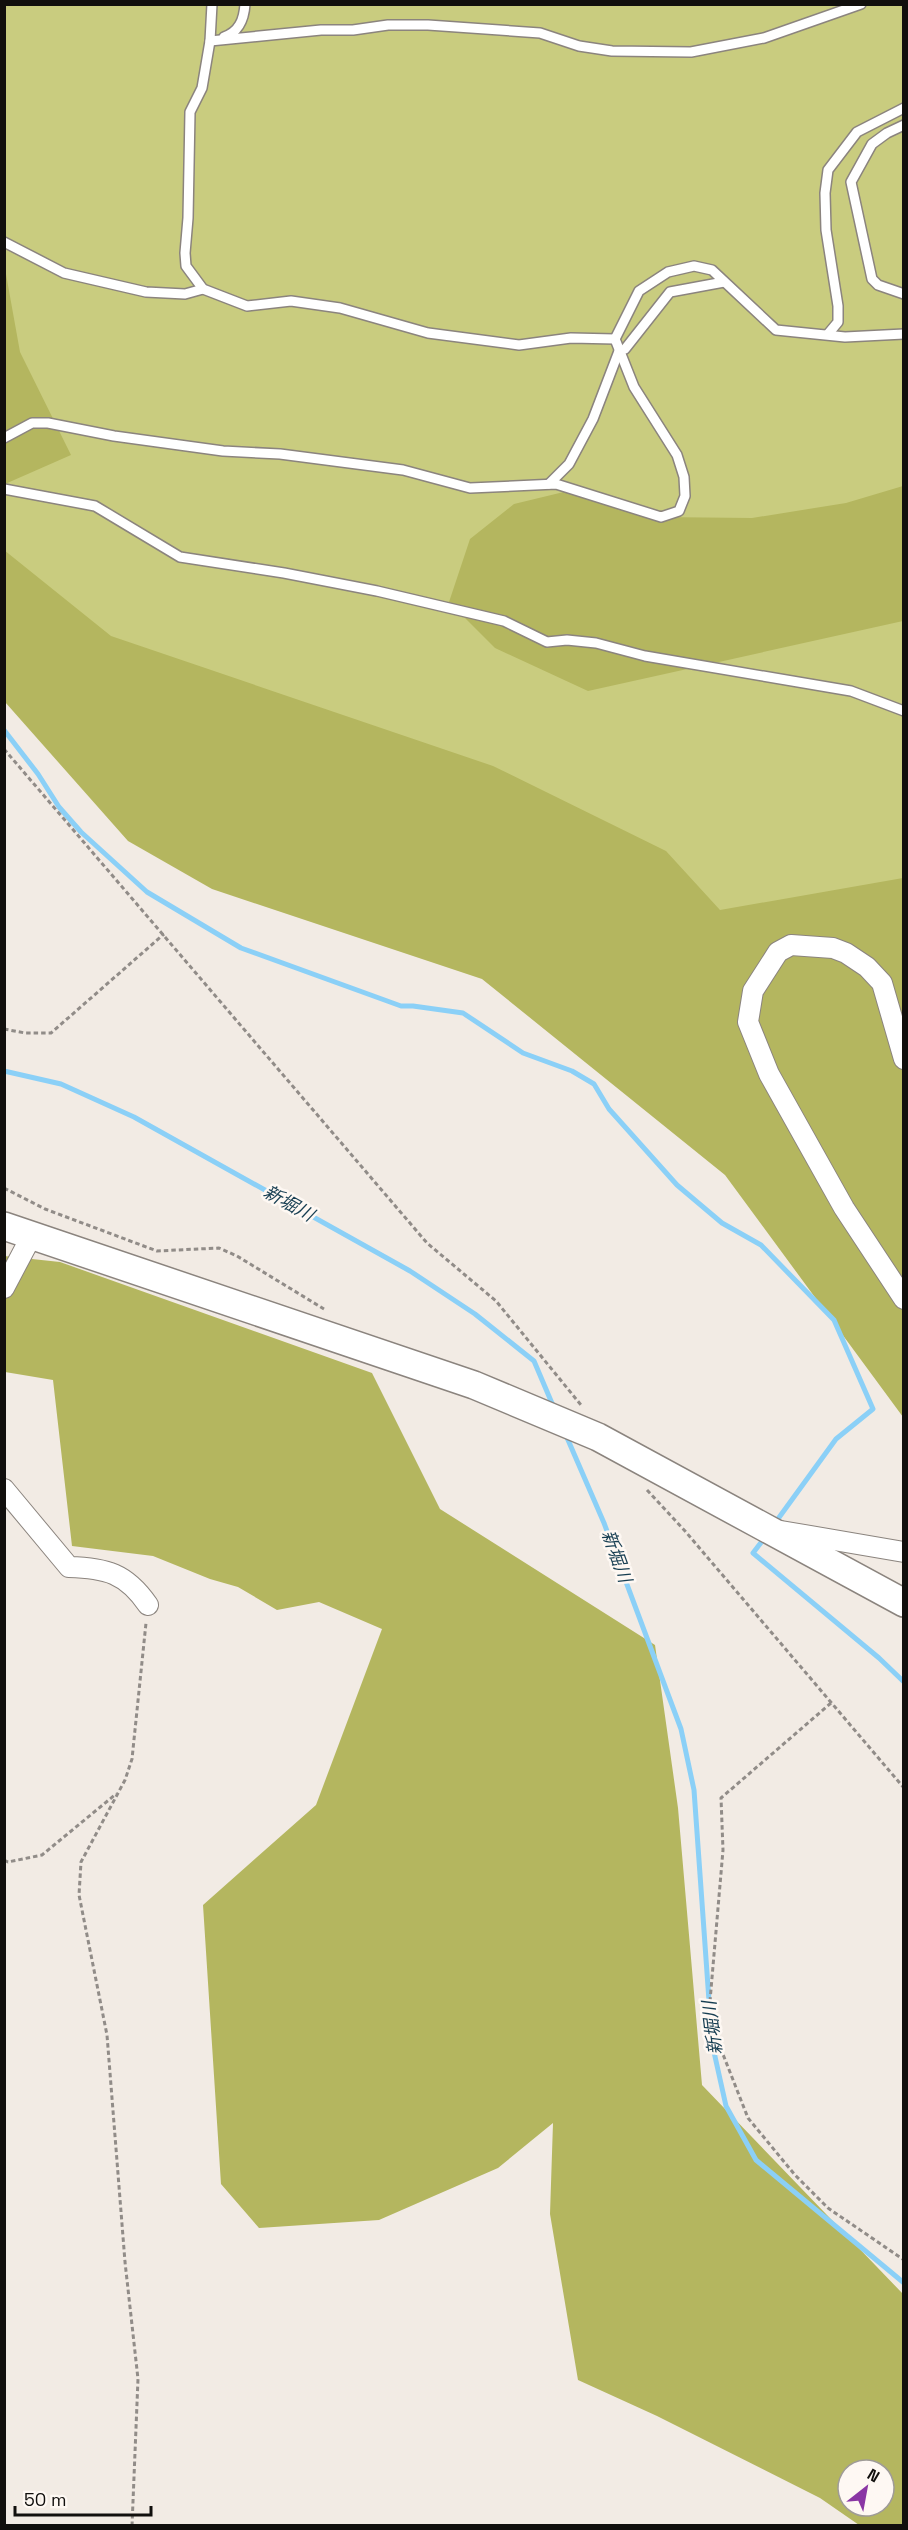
<svg xmlns="http://www.w3.org/2000/svg" width="908" height="2530" font-family="'Space Grotesk','Noto Sans JP',sans-serif">
<rect width="100%" height="100%" fill="#f2ebe4"/>
<polygon fill="#c9cc7f" points="5,5 903,5 903,945 700,1022 5,601"/>
<g fill="#b4b65f" fill-rule="evenodd">
<polygon points="4,263 20,352 71,455 5,484"/>
<polygon points="903,486 903,621 588,691 495,648 449,602 470,539 514,504 572,490 657,517 752,518 846,503"/>
<polygon points="4,550 111,636 493,766 666,851 720,910 903,878 903,1417 725,1175 482,979 212,889 128,841 5,702"/>
<path d="M 4,1256 L 60,1262 L 372,1373 L 440,1509 L 655,1645 L 678,1808 L 702,2085 L 903,2294 L 903,2525 L 859,2525 L 820,2498 L 657,2416 L 578,2380 L 550,2214 L 553,2123 L 498,2168 L 379,2220 L 259,2228 L 221,2184 L 203,1905 L 316,1805 L 382,1629 L 319,1602 L 277,1610 L 238,1587 L 210,1579 L 153,1556 L 72,1546 L 53,1380 L 5,1372 ZM 848,2470 L 884,2470 L 884,2506 L 848,2506 Z"/>
</g>
<g fill="none" stroke-linecap="round" stroke-linejoin="round">
<g stroke="#8bd0f7" stroke-width="5">
<polyline points="4,730 38,774 59,807 81,832 147,892 241,948 401,1006 413,1006 463,1013 523,1053 572,1071 594,1084 609,1109 677,1185 722,1223 761,1245 834,1320 873,1409 836,1439 775,1523"/>
<polyline points="4,1071 61,1084 134,1117 410,1271 475,1314 534,1361 554,1408"/>
<polyline points="565,1433 604,1523 681,1729 694,1790 712,2043 726,2106 756,2160 904,2283"/>
<polyline points="766,1536 753,1553 879,1658 904,1682"/>
</g>
<g stroke="#8b847e" stroke-width="12">
<g id="lane">
<polyline points="212,4 210,41 202,88 190,112 188,218 185,253 186,266 203,289 247,306 291,301 340,308 428,333 519,345 571,338 615,339"/>
<path d="M 224,37 C 239,32 244,20 245,4"/>
<polyline points="210,41 321,30 353,30 388,25 428,25 540,33 579,46 612,51 691,52 764,38 861,4"/>
<polyline points="904,125 887,133 872,144 851,182 872,279 878,285 904,294"/>
<polyline points="4,242 64,273 146,292 185,294 203,289"/>
<polyline points="828,334 838,322 838,306 826,230 825,193 828,170 857,132 904,108"/>
<polyline points="4,438 32,423 48,423 114,436 223,451 280,454 403,470 470,488 556,484 661,517 679,511 685,496 684,477 677,455 634,387 615,339 639,291 668,272 694,266 712,270 776,330 845,337 904,334"/>
<polyline points="549,484 569,464 593,419 619,351 625,349 670,292 724,282"/>
<polyline points="4,489 95,506 180,557 284,573 377,591 504,621 547,642 567,640 596,643 645,656 851,691 904,711"/>
</g>
</g>
<g stroke="#8b847e" stroke-width="22">
<g id="street">
<polyline points="904,1059 882,983 867,967 846,953 833,948 791,945 778,952 753,991 748,1022 769,1074 844,1208 904,1299"/>
<polyline points="4,1288 31,1237"/>
<path d="M 4,1489 L 69,1567 C 106,1568 126,1573 148,1605"/>
<polyline points="781,1531 904,1552"/>
</g>
</g>
<g stroke="#8b847e" stroke-width="30">
<polyline id="secondary" points="4,1226 474,1385 598,1437 904,1603"/>
</g>
<g stroke="#918c88" stroke-width="3" stroke-dasharray="4.5 3" stroke-linecap="butt">
<polyline points="4,749 427,1243 496,1301 581,1405"/>
<polyline points="4,1029 25,1033 51,1033 164,934"/>
<polyline points="4,1188 45,1209 157,1251 219,1248 237,1256 324,1309"/>
<polyline points="647,1490 685,1531 904,1788"/>
<polyline points="831,1703 721,1798 723,1850 710,2001 715,2034 748,2118 795,2175 828,2208 904,2260"/>
<polyline points="4,1860 8,1862 42,1855 116,1794"/>
<polyline points="132,2526 138,2379 125,2262 107,2035 79,1895 81,1862 125,1780 132,1759 146,1623"/>
</g>
<use href="#lane" stroke="#fff" stroke-width="9"/>
<use href="#street" stroke="#fff" stroke-width="20"/>
<use href="#secondary" stroke="#fff" stroke-width="27"/>
</g>
<g text-anchor="middle" dominant-baseline="central" stroke-width="5" stroke-linejoin="round" paint-order="stroke">
<g font-size="18" font-style="italic" fill="#173e52" stroke="#fef8f3">
<text transform="translate(289 1203) rotate(29)">新堀川</text>
<text transform="translate(617 1556) rotate(70)">新堀川</text>
<text transform="translate(712 2028) rotate(-97)">新堀川</text>
</g>
</g>
<rect width="908" height="2530" fill="none" stroke="#110f0d" stroke-width="12"/>
<g transform="translate(866 2488) rotate(31)"><circle r="28" fill="#fef8f3" stroke="#9f9b97" stroke-width="1.5"/>
<path d="M0-4.5L10 22L0 15L-10 22Z" fill="#8a36a4"/>
<text y="-9" font-size="16" font-weight="bold" text-anchor="middle" fill="#110f0d">N</text>
</g>
<path d="M15 2506v9h136v-9" fill="none" stroke="#110f0d" stroke-width="3"/>
<text x="24" y="2506" font-size="18" fill="#110f0d" stroke="#fef8f3" stroke-width="4.5" paint-order="stroke">50 m</text>
</svg>
